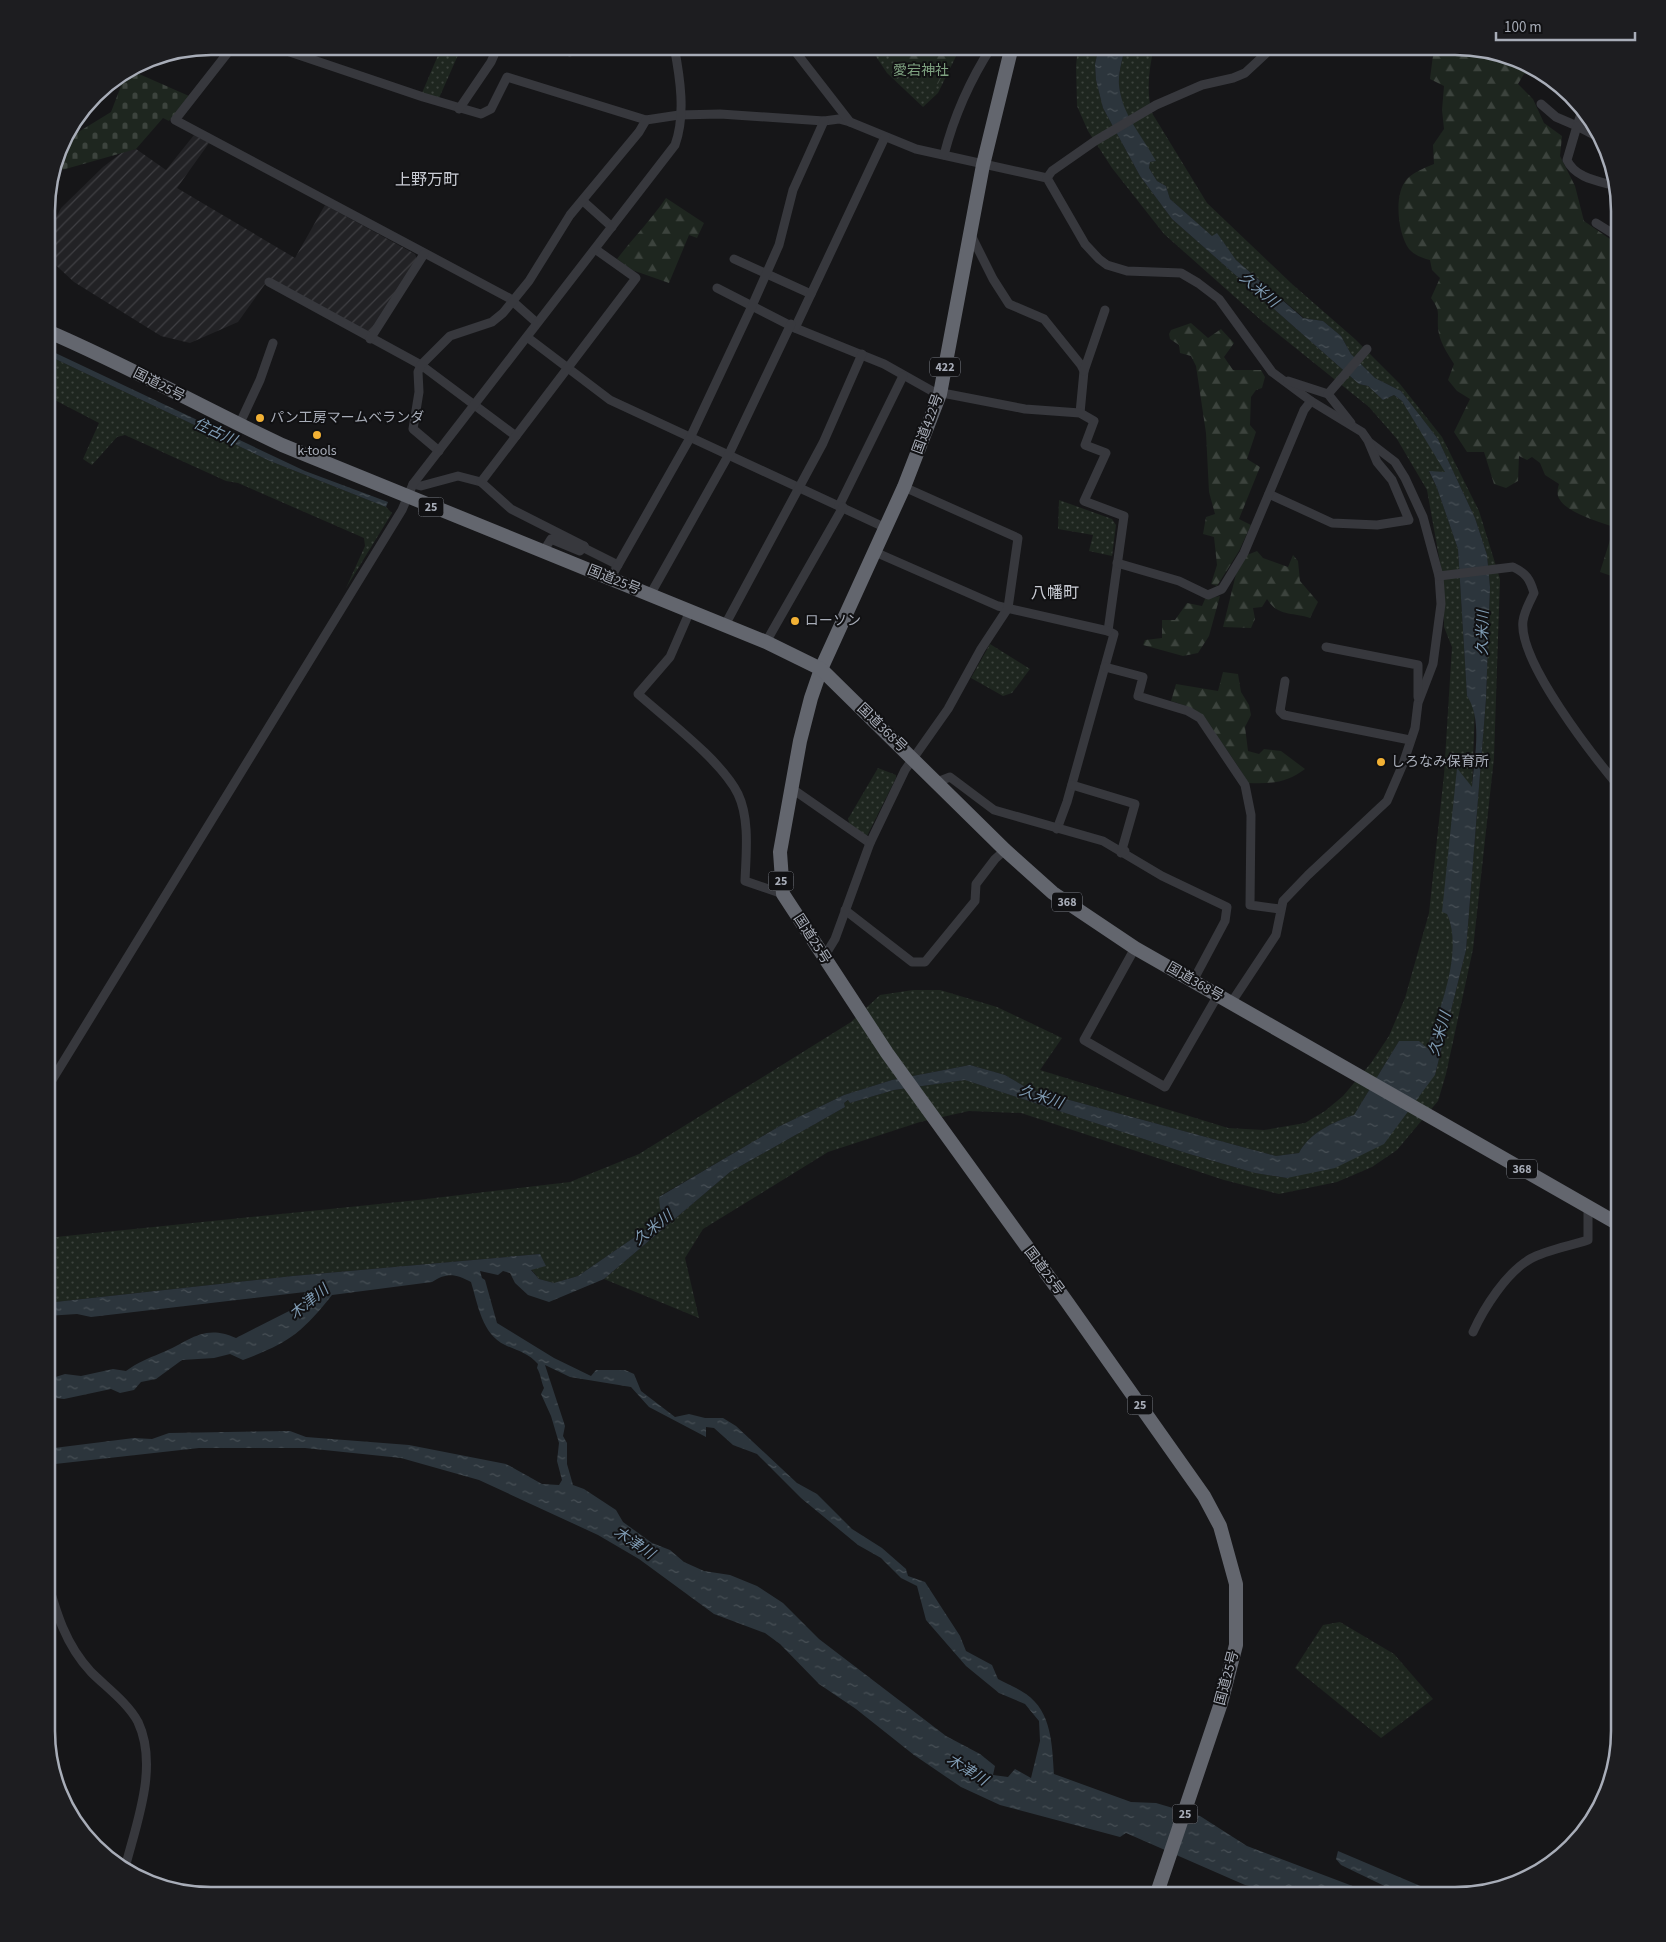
<svg xmlns="http://www.w3.org/2000/svg" width="1666" height="1942" font-family="'Source Sans 3','Noto Sans JP',sans-serif">
<defs>
<pattern id="industrial-furrows" width="10" height="10" patternUnits="userSpaceOnUse" patternTransform="scale(1.25)"><rect width="10" height="10" fill="#222225"/><path d="M-1 1l2-2M0 10L10 0M9 11l2-2" fill="none" stroke="#3f3f43"/></pattern>
<pattern id="green-dots" width="8" height="8" patternUnits="userSpaceOnUse" patternTransform="scale(1.25)"><rect width="8" height="8" fill="#1e261f"/><path d="M2 2h.1M6 6h.1" fill="none" stroke="#3c433d" stroke-width="1.8" stroke-linecap="round"/></pattern>
<pattern id="forest-firs" width="22" height="20" patternUnits="userSpaceOnUse" patternTransform="scale(1.25)"><rect width="22" height="20" fill="#1e261f"/><path d="M5 1l3.5 6h-7zM16 11l3.5 6h-7z" fill="#3c433d"/></pattern>
<pattern id="cemetery-stones" width="16" height="16" patternUnits="userSpaceOnUse" patternTransform="scale(1.25)"><rect width="16" height="16" fill="#1e261f"/><path d="M2 7V4a2 2 0 0 1 4 0v3zM10 15v-3a2 2 0 0 1 4 0v3z" fill="#3c433d"/></pattern>
<pattern id="water-ripples" width="26" height="14" patternUnits="userSpaceOnUse" patternTransform="scale(1.25)"><rect width="26" height="14" fill="#2c353c"/><path d="M2 4q2-2 4 0t4 0M15 11q2-2 4 0t4 0" fill="none" stroke="#485056"/></pattern>
</defs>
<rect width="100%" height="100%" fill="#161618"/>
<polygon fill="url(#industrial-furrows)" points="194,135 209,143 177,188 295,258 325,205 415,254 417,259 372,331 367,333 268,280 238,322 190,343 161,336 74,282 47,257 48,233 61,208 103,167 124,151 136,149 166,170"/>
<g fill="url(#green-dots)">
<polygon points="442,46 462,46 439,98 422,93"/>
<polygon points="869,46 961,46 938,93 923,107 887,73"/>
<path d="M 1078,46 L 1099,46 L 1095,64 L 1096,80 L 1103,108 L 1140,176 L 1172,219 L 1359,384 L 1368,386 L 1383,400 L 1394,395 L 1402,401 L 1446,472 L 1429,472 L 1437,488 L 1458,549 L 1467,696 L 1475,708 L 1472,788 L 1457,769 L 1447,914 C 1465,952 1439,1010 1427,1048 L 1399,1041 L 1354,1115 C 1333,1122 1309,1133 1299,1153 L 1276,1156 L 1029,1089 L 1005,1075 L 970,1065 L 892,1080 L 844,1095 L 778,1127 L 660,1196 L 660,1208 L 664,1217 L 578,1276 L 554,1283 L 539,1279 L 531,1269 L 540,1254 L 293,1276 L 46,1303 L 46,1238 L 418,1200 L 570,1182 L 639,1154 L 851,1022 L 880,995 L 913,990 L 940,990 L 997,1007 L 1062,1038 L 1040,1070 L 1228,1128 L 1264,1130 L 1305,1123 L 1325,1111 L 1343,1096 L 1371,1063 L 1389,1036 L 1405,998 L 1429,913 L 1444,775 L 1452,647 L 1444,627 L 1444,585 L 1427,490 L 1397,439 L 1369,407 L 1262,321 L 1164,234 L 1112,168 L 1088,131 L 1077,106 L 1076,66 Z"/>
<path d="M 1125,46 L 1154,47 C 1149,69 1146,91 1152,113 L 1207,203 L 1292,284 L 1355,339 L 1400,384 L 1442,437 L 1479,511 L 1500,579 L 1494,758 L 1473,949 L 1446,1074 L 1438,1101 L 1397,1150 L 1372,1167 L 1337,1182 L 1279,1194 L 1224,1180 L 1021,1113 L 969,1111 L 920,1122 L 828,1152 L 703,1229 L 685,1258 L 699,1318 L 604,1279 L 730,1172 L 845,1107 L 844,1103 L 849,1100 L 850,1103 L 894,1090 L 965,1080 L 1186,1153 L 1255,1173 L 1287,1178 L 1435,1075 L 1466,950 L 1486,699 L 1490,587 L 1487,555 L 1475,518 L 1438,439 L 1401,391 L 1375,378 L 1351,354 L 1341,336 L 1323,321 L 1304,318 L 1236,260 L 1217,234 L 1213,237 L 1170,199 L 1166,186 L 1157,181 L 1149,168 L 1150,162 L 1155,161 C 1142,135 1121,115 1119,85 C 1118,73 1123,58 1125,46 Z"/>
<polygon points="47,355 270,461 386,507 392,513 346,588 365,546 364,538 238,483 226,481 125,435 117,437 92,465 83,459 99,423 47,396"/>
<polygon points="1059,500 1112,519 1116,525 1112,556 1089,551 1093,535 1058,529"/>
<polygon points="990,644 1030,669 1012,693 1003,696 971,678"/>
<polygon points="878,768 896,775 896,778 866,838 850,825 848,819"/>
<polygon points="1340,1622 1394,1654 1433,1699 1381,1738 1295,1668 1323,1625"/>
</g>
<g fill="url(#forest-firs)">
<path d="M 883,46 L 956,46 L 937,86 C 913,80 899,66 883,46 Z"/>
<path d="M 1434,47 C 1468,47 1514,52 1541,74 L 1524,74 L 1518,84 L 1533,99 L 1544,123 L 1562,136 L 1560,156 L 1575,186 L 1584,221 L 1620,246 L 1620,579 L 1600,572 L 1614,527 C 1599,522 1563,512 1558,496 C 1557,492 1558,487 1559,484 L 1545,475 L 1540,463 L 1532,457 L 1527,460 L 1519,456 L 1518,481 L 1506,488 L 1494,484 L 1484,452 L 1467,452 L 1454,432 L 1470,399 L 1457,391 L 1448,380 L 1454,364 C 1447,353 1439,341 1438,328 C 1437,312 1441,312 1431,298 L 1440,278 L 1432,270 L 1430,260 C 1422,258 1414,255 1409,249 C 1398,234 1393,194 1407,179 C 1414,172 1424,168 1434,164 L 1433,145 L 1444,129 L 1442,110 L 1444,86 L 1430,79 Z"/>
<path d="M 666,198 L 704,223 L 697,238 L 689,235 L 669,283 L 632,270 L 617,259 C 633,238 651,220 666,198 Z"/>
<polygon points="1191,323 1208,338 1221,329 1234,343 1224,357 1233,370 1261,370 1265,377 1262,388 1256,390 1251,397 1250,425 1256,432 1247,459 1260,467 1239,519 1251,525 1239,551 1217,586 1211,584 1217,565 1214,537 1203,534 1206,517 1215,514 1209,492 1206,433 1196,366 1191,356 1180,353 1179,345 1170,339 1169,334 1171,330"/>
<path d="M 1257,551 L 1263,558 L 1288,567 L 1293,555 L 1298,561 L 1300,581 L 1318,602 L 1310,618 C 1293,612 1278,617 1267,599 L 1262,607 L 1253,608 L 1255,619 L 1251,628 L 1223,627 L 1236,574 L 1247,555 Z"/>
<polygon points="1220,596 1209,636 1198,653 1183,656 1143,645 1145,640 1162,638 1162,620 1175,620 1187,603 1202,606 1205,599"/>
<path d="M 1223,672 L 1238,674 L 1241,692 L 1249,705 L 1251,715 L 1245,727 L 1248,751 L 1259,754 L 1264,749 L 1281,751 L 1305,769 C 1287,783 1270,784 1248,783 C 1236,761 1210,724 1190,708 C 1185,705 1177,703 1171,701 L 1176,684 L 1218,691 Z"/>
</g>
<polygon fill="url(#cemetery-stones)" points="130,70 189,96 169,121 163,118 136,149 62,170 62,142 111,112 121,86 111,82"/>
<g fill="url(#water-ripples)" fill-rule="evenodd">
<path d="M 1125,46 C 1123,58 1118,73 1119,85 C 1122,115 1142,135 1156,161 L 1150,162 L 1149,168 L 1157,181 L 1166,186 L 1170,199 L 1212,236 L 1217,233 L 1236,260 L 1303,318 L 1323,321 L 1341,336 L 1351,354 L 1375,378 L 1401,391 L 1438,439 L 1475,518 L 1487,555 L 1490,587 L 1486,699 L 1466,950 L 1435,1075 L 1384,1144 L 1335,1168 L 1287,1178 L 1255,1173 L 1186,1153 L 965,1080 L 894,1090 L 850,1103 L 848,1100 L 844,1103 L 845,1107 L 730,1172 L 604,1279 L 549,1302 L 528,1295 L 515,1283 L 510,1273 L 503,1271 L 498,1275 L 480,1271 L 482,1278 L 485,1280 L 497,1323 L 554,1358 L 591,1376 L 596,1370 L 625,1370 L 634,1374 L 641,1391 L 675,1417 L 689,1414 L 705,1418 L 723,1418 L 736,1426 L 797,1483 L 817,1494 L 852,1529 L 882,1548 L 906,1569 L 908,1576 L 925,1582 L 960,1636 L 966,1651 L 992,1665 L 998,1679 C 1007,1684 1018,1688 1026,1694 C 1052,1712 1052,1745 1054,1774 L 1131,1802 L 1156,1803 L 1200,1816 L 1247,1846 L 1379,1896 L 1293,1896 L 1245,1885 L 1126,1833 L 1120,1837 L 1000,1805 L 961,1787 L 914,1755 L 856,1709 L 819,1684 L 780,1644 L 765,1633 L 714,1614 L 639,1559 L 598,1535 L 479,1480 L 401,1458 L 305,1448 L 199,1448 L 46,1465 L 46,1449 L 134,1438 L 152,1439 L 169,1433 L 290,1431 L 306,1437 L 409,1445 L 506,1464 L 542,1484 L 559,1485 L 562,1480 L 557,1461 L 559,1443 L 551,1416 L 541,1394 L 544,1388 C 541,1381 541,1375 537,1368 L 538,1364 C 528,1353 518,1351 505,1345 C 482,1334 478,1305 471,1282 C 456,1274 447,1272 432,1282 L 332,1295 C 302,1333 288,1343 243,1360 L 230,1354 L 214,1358 L 182,1360 L 156,1379 L 141,1382 L 134,1390 L 120,1393 L 111,1389 L 64,1399 L 46,1397 L 46,1380 L 65,1374 L 81,1376 L 113,1369 L 126,1371 C 138,1362 147,1359 161,1353 C 189,1342 203,1323 236,1338 L 299,1306 L 305,1292 L 91,1317 L 77,1314 L 46,1316 L 46,1303 L 293,1276 L 540,1254 L 546,1266 L 531,1270 L 539,1279 L 554,1283 L 578,1276 L 664,1217 L 660,1208 L 659,1197 L 778,1127 L 844,1095 L 892,1080 L 970,1065 L 1005,1075 L 1029,1089 L 1276,1156 L 1299,1153 C 1309,1133 1333,1122 1354,1115 L 1399,1041 L 1419,1041 L 1427,1048 C 1439,1010 1464,952 1447,914 L 1442,912 L 1457,768 L 1472,787 C 1474,758 1483,720 1467,696 L 1458,549 L 1437,488 L 1429,471 L 1445,472 L 1402,401 L 1394,395 L 1383,400 L 1368,386 L 1359,384 L 1172,219 L 1140,176 L 1103,108 L 1096,80 L 1095,64 L 1099,47 ZM 545,1365 L 570,1377 L 631,1387 L 649,1407 L 706,1437 L 706,1427 L 714,1428 L 733,1445 L 757,1454 L 801,1498 L 858,1545 L 881,1558 L 901,1578 L 917,1586 L 926,1620 L 966,1666 L 999,1693 L 1025,1704 L 1039,1721 L 1040,1741 L 1031,1778 L 1015,1769 L 1008,1777 L 993,1775 L 995,1766 L 980,1754 L 946,1736 L 819,1639 L 783,1603 L 757,1586 L 730,1575 L 704,1571 L 684,1562 L 670,1550 L 652,1543 L 623,1522 L 616,1510 L 584,1489 L 573,1485 L 567,1464 L 567,1443 L 563,1436 L 565,1426 Z"/>
<polygon points="47,349 305,471 388,502 386,507 270,461 47,355"/>
<polygon points="1338,1851 1444,1896 1409,1896 1399,1893 1341,1865 1336,1859"/>
</g>
<g fill="none" stroke-linecap="round" stroke-linejoin="round">
<g stroke="#37383d" stroke-width="9">
<polyline points="233,46 175,120 509,298 537,323"/>
<polyline points="272,46 423,97 481,114 491,109 507,77 646,120 679,115 720,114 824,121 839,119 850,122"/>
<polyline points="553,46 570,52"/>
<polyline points="791,46 850,122 916,149 1047,178 1085,244 1099,259 1107,265 1127,271 1181,273 1198,283 1219,299 1272,372 1311,401 1362,432 1369,442 1395,462 1405,478 1423,517 1439,576 1441,604 1433,664 1418,703 1415,728 1403,764 1387,801 1308,875 1283,901 1276,935 1231,1003"/>
<polyline points="1541,104 1556,117 1577,126 1583,108"/>
<polyline points="459,109 491,62 498,46"/>
<path d="M 1600,138 L 1577,126 L 1567,160 C 1575,178 1598,181 1616,186"/>
<path d="M 944,155 C 954,116 970,80 992,46"/>
<polyline points="1047,178 1052,171 1095,141 1156,105 1202,85 1233,78 1245,73 1273,47"/>
<polyline points="583,201 612,227"/>
<polyline points="1596,223 1620,238"/>
<polyline points="970,233 993,279 1009,304 1044,319 1081,365 1084,371 1080,413"/>
<polyline points="734,259 811,294"/>
<polyline points="269,282 421,365 516,436"/>
<polyline points="717,288 795,328 884,364 932,391 1025,409 1080,413 1094,421 1085,445 1106,453 1084,501 1124,516 1108,631 1114,634 1067,802 1057,829"/>
<polyline points="795,328 885,137"/>
<polyline points="527,337 610,400 886,528"/>
<polyline points="370,339 424,254"/>
<polyline points="1084,371 1105,310"/>
<polyline points="1288,381 1328,394 1351,423"/>
<polyline points="1328,394 1367,349"/>
<polyline points="239,425 260,380 273,343"/>
<polyline points="439,451 413,429 419,392 418,372 421,365 450,336 492,322 503,313 529,281 570,215 639,132 646,120"/>
<polyline points="413,484 421,486 458,476 481,482"/>
<polyline points="1269,494 1332,523 1377,525 1409,520 1392,480 1377,462 1369,443"/>
<polyline points="839,506 903,376"/>
<polyline points="584,546 586,549 618,565"/>
<polyline points="543,552 551,539 580,551 584,546 511,509 481,482 636,278 595,249"/>
<polyline points="875,552 998,606 1108,631"/>
<polyline points="1117,563 1179,581 1208,595 1222,589 1244,553 1304,410 1311,401"/>
<path d="M 1439,576 L 1513,567 C 1526,573 1530,579 1534,593 C 1530,601 1524,612 1523,621 C 1518,661 1594,757 1620,788"/>
<polyline points="610,579 690,438 752,306 779,245 793,190 824,121"/>
<polyline points="650,595 728,456 791,324"/>
<path d="M 690,611 L 670,657 L 638,694 C 666,719 722,761 738,794 C 750,819 746,854 745,881 L 783,894"/>
<polyline points="725,625 823,443 862,354"/>
<polyline points="766,642 843,507"/>
<polyline points="1326,647 1418,665 1418,697"/>
<polyline points="1105,667 1143,677 1138,696 1188,711 1200,718 1245,785 1251,815 1250,905 1280,909"/>
<polyline points="1285,681 1280,711 1284,715 1410,740"/>
<polyline points="937,782 950,777 994,810 1103,841 1162,876 1227,907 1225,921 1193,981"/>
<polyline points="1072,785 1135,804 1121,853 1125,851"/>
<polyline points="791,788 870,843"/>
<polyline points="845,910 912,962 925,962 975,901 976,884 995,859 1005,850"/>
<polyline points="1135,948 1084,1040 1165,1087 1218,995"/>
<polyline points="824,957 835,939 870,843 905,770 948,709 981,649 1008,608 1018,538 904,487"/>
<path d="M 46,1090 L 402,510 L 413,484 L 675,145 C 686,115 680,77 674,46"/>
<path d="M 1473,1332 C 1484,1308 1506,1273 1530,1259 C 1546,1250 1570,1246 1588,1240 L 1588,1207"/>
<path d="M 46,1576 C 56,1612 65,1644 91,1672 C 106,1687 128,1703 138,1722 C 159,1767 136,1824 125,1868"/>
</g>
<g stroke="#63666e" stroke-width="14">
<polyline points="1012,46 983,165 940,394 904,487 821,669 811,698 800,741 780,852 783,894 887,1053 1067,1302 1204,1496 1220,1526 1236,1584 1236,1645 1221,1703 1156,1896"/>
<path d="M 47,331 C 127,365 203,408 282,445 L 766,642 L 821,669 L 1005,850 L 1053,893 L 1135,948 L 1620,1225"/>
</g>
</g>
<g fill="#f2b134" stroke="#111113" stroke-width="2">
<circle cx="260" cy="418" r="5"/>
<circle cx="317" cy="435" r="5"/>
<circle cx="795" cy="621" r="5"/>
<circle cx="1381" cy="762" r="5"/>
</g>
<g text-anchor="middle" dominant-baseline="central" stroke-width="4" stroke-linejoin="round" paint-order="stroke">
<g fill="#111113" stroke="#7b7e86" stroke-width="1">
<rect x="930" y="357.5" width="30" height="19" rx="4"/>
<rect x="418.5" y="497.5" width="25" height="19" rx="4"/>
<rect x="768.5" y="871.5" width="25" height="19" rx="4"/>
<rect x="1052" y="892.5" width="30" height="19" rx="4"/>
<rect x="1507" y="1159.5" width="30" height="19" rx="4"/>
<rect x="1127.5" y="1395.5" width="25" height="19" rx="4"/>
<rect x="1172.5" y="1804.5" width="25" height="19" rx="4"/>
</g>
<g font-size="12" font-weight="bold" fill="#a8adb8">
<text x="945" y="367">422</text>
<text x="431" y="507">25</text>
<text x="781" y="881">25</text>
<text x="1067" y="902">368</text>
<text x="1522" y="1169">368</text>
<text x="1140" y="1405">25</text>
<text x="1185" y="1814">25</text>
</g>
<g font-size="14" fill="#7fa381" stroke="#111113">
<text x="921" y="71">愛宕神社</text>
</g>
<g font-size="14" fill="#a8adb8" stroke="#111113">
<text transform="translate(159 385) rotate(27)">国道25号</text>
<text transform="translate(928 424) rotate(-70)">国道422号</text>
<text transform="translate(614 580) rotate(22)">国道25号</text>
<text transform="translate(882 728) rotate(44)">国道368号</text>
<text transform="translate(812 939) rotate(57)">国道25号</text>
<text transform="translate(1195 982) rotate(30)">国道368号</text>
<text transform="translate(1044 1271) rotate(53)">国道25号</text>
<text transform="translate(1227 1678) rotate(-75)">国道25号</text>
</g>
<g font-size="14" fill="#a8adb8" stroke="#111113" text-anchor="start">
<text x="270" y="418">パン工房マームベランダ</text>
<text x="317" y="451" text-anchor="middle">k-tools</text>
<text x="805" y="621">ローソン</text>
<text x="1391" y="762">しろなみ保育所</text>
</g>
<g font-size="15" font-style="italic" fill="#7f9bb3" stroke="#111113">
<text transform="translate(1259 290) rotate(40)">久米川</text>
<text transform="translate(215 432) rotate(25)">住古川</text>
<text transform="translate(1483 633) rotate(-89)">久米川</text>
<text transform="translate(1440 1034) rotate(-74)">久米川</text>
<text transform="translate(1041 1097) rotate(18)">久米川</text>
<text transform="translate(653 1228) rotate(-38)">久米川</text>
<text transform="translate(309 1302) rotate(-39)">木津川</text>
<text transform="translate(634 1543) rotate(34)">木津川</text>
<text transform="translate(967 1770) rotate(32)">木津川</text>
</g>
<g font-size="16" fill="#c9ccd4" stroke="#111113">
<text x="427" y="180">上野万町</text>
<text x="1055" y="593">八幡町</text>
</g>
</g>
<path d="M0 0H1666V1942H0ZM211 55H1455A156 156 0 0 1 1611 211V1731A156 156 0 0 1 1455 1887H211A156 156 0 0 1 55 1731V211A156 156 0 0 1 211 55Z" fill="#1d1d20" fill-rule="evenodd"/>
<path fill="none" stroke="#a8adb8" stroke-width="2.5" d="M211 55H1455A156 156 0 0 1 1611 211V1731A156 156 0 0 1 1455 1887H211A156 156 0 0 1 55 1731V211A156 156 0 0 1 211 55Z"/>
<path d="M1496 32v8h139v-8" fill="none" stroke="#a8adb8" stroke-width="2.5"/>
<text x="1504" y="32" font-size="15" fill="#a8adb8" stroke="#111113" stroke-width="4" paint-order="stroke">100 m</text>
</svg>
